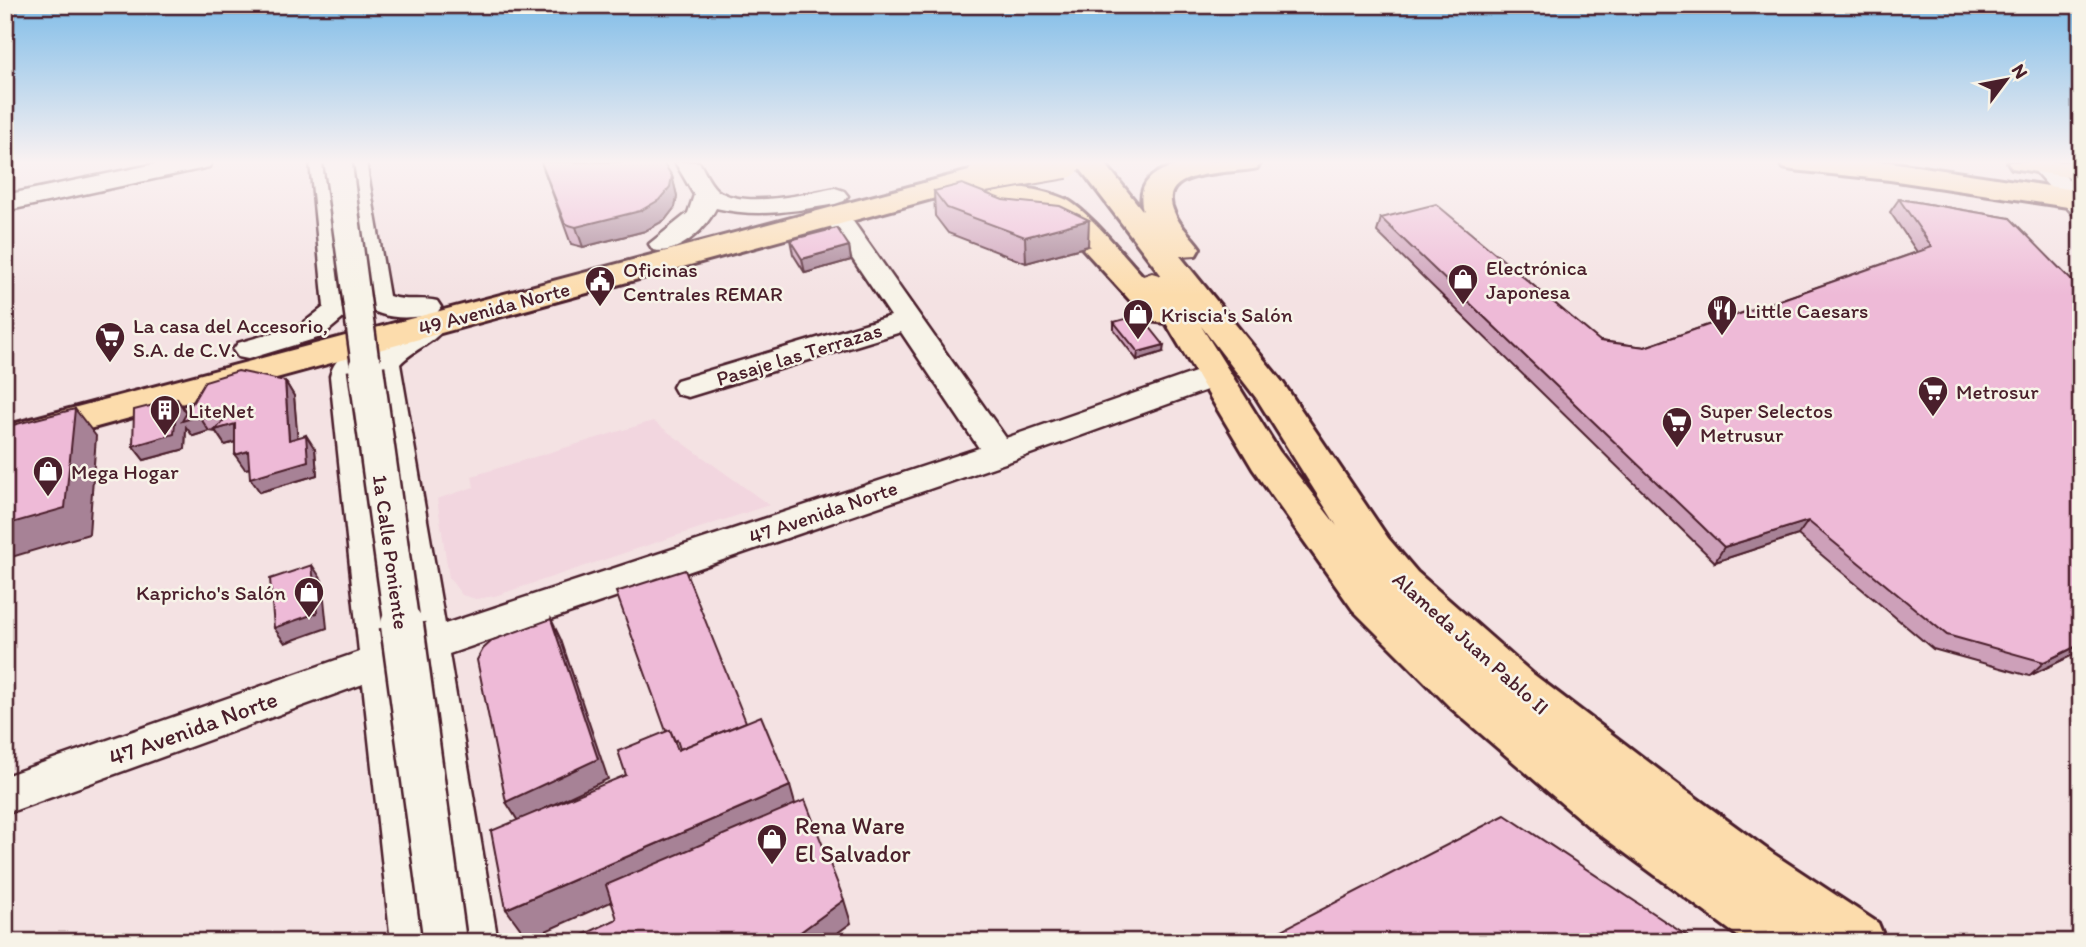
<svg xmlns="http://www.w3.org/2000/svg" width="2086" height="947" font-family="Itim,sans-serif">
<rect width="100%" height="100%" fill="#f4e2e3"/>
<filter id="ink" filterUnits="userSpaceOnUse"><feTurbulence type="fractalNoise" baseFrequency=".0143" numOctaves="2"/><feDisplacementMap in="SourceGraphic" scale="14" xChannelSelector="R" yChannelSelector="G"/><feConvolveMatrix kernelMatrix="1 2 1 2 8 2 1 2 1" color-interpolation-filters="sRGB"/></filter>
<g filter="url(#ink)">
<polygon fill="#f2d6df" points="653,421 769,505 495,596 476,599 462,595 449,578 437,499 474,487 472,476"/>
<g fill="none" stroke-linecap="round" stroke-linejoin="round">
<g stroke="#4a1f2b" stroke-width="5">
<g id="minor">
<polygon points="165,162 212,162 209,167 200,169 5,211 5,195"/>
<polygon points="310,162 334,162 353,310 321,337 248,359 238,357 233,350 238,343 301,325 324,307"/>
<path d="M 342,162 L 366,162 L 389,296 C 405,302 421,297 437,301 L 441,307 L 437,313 C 415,319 377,322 362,301 Z"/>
<path d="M 675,162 L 699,162 C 704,170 709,183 717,190 C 743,209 805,194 835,188 L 844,191 L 848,196 L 844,201 L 835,204 C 795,211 757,218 716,208 C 706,229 678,256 653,250 L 649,244 L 688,213 L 694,195 Z"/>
<polygon points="2027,162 2052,162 2081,193 2081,216 2072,213"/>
<path d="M 836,207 L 845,210 L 1006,438 L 1204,369 L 1215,366 L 1226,369 L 1230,376 L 1226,383 L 1011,461 L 449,654 L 498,942 L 452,942 L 371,368 L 361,373 L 360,376 L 437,942 L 391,942 L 363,684 L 5,814 L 5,776 L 359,652 L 330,376 C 339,342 365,359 384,346 C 401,333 419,314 442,320 L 446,326 C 436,342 414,349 400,364 L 445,624 L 979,448 L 901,332 L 688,397 L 677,394 L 673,387 L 677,380 L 891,316 L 823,215 L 827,210 Z"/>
</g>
</g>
<g stroke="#4a1f2b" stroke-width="6">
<g id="major">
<path d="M 1075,162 L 1104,162 L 1143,211 C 1128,151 1228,162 1261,162 L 1257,168 C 1234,174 1154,168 1174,212 C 1179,226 1192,236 1200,248 L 1196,255 L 1180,256 L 1283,383 L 1388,538 L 1417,572 L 1533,674 L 1680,786 L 1772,853 L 1878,923 L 1886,942 L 1746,942 L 1587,825 L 1451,708 L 1353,610 L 1253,469 L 1166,323 L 1149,321 L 1064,228 L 1046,212 L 1005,203 L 950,201 L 939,197 L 5,452 L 5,426 L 984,167 L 994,170 L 998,176 L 994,182 L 985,185 C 1010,185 1042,189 1065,199 C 1087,209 1125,257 1143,276 L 1152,273 L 1162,276 ZM 1201,326 L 1257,399 L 1337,526 L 1279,451 Z"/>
<polygon points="1779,162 1890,162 2081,191 2081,209 1890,180 1793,170 1783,168"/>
<polygon points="2008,162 2081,162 2081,179 2012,168"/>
</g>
</g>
<use href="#minor" fill="#f7f3e8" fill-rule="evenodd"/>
<use href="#major" fill="#fcdcac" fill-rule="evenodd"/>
<g stroke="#4a1f2b" stroke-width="32" stroke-linecap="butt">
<polyline id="minor-bridge-far2" points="338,162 366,369"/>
</g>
<g stroke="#4a1f2b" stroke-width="39" stroke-linecap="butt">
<polyline id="minor-bridge-far1" points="366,368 402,627"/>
</g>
<g stroke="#4a1f2b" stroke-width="47" stroke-linecap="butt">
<polyline id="minor-bridge" points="402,625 445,942"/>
</g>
<g stroke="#4a1f2b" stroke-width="36" stroke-linecap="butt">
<polyline id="major-bridge" points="984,176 1065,162"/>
</g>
<use href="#minor-bridge-far2" stroke="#f7f3e8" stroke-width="27"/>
<use href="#minor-bridge-far1" stroke="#f7f3e8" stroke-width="34"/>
<use href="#minor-bridge" stroke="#f7f3e8" stroke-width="42"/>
<use href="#major-bridge" stroke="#fcdcac" stroke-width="32"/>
</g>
<g fill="#cda0b9" stroke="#4a1f2b" stroke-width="2">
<polygon points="541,162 672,176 677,196 675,207 665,220 645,231 583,247 571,244"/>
<polygon points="934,191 1088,246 1026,263 948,233 935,216"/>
<polygon points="1899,199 2010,218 2081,651 2029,676 1933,649 1798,535 1715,562 1377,232 1381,218 1600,341 1645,347 1917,252 1890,212"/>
<polygon points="790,240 849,246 851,260 805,273 793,254"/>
<polygon points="1114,322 1163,352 1137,360 1114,330"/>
<polygon points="285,381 294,396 297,437 315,449 317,475 260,492 249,468 245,469 235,442 225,445 216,432 209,431 193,436 186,427 185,449 144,460 133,446 177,399 187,413"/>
</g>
<g fill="#a78296" stroke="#4a1f2b" stroke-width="2">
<polygon points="672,176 677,196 675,207 665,220 645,231 583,247 576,227"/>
<polygon points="1089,220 1088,246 1026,263 1025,237"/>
<polygon points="849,246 851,260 805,273 802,259"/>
<polygon points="1164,345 1163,352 1137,360 1138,352"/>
<polygon points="285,381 294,396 299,454 289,440"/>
<polygon points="177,399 187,414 199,416 209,431 193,436 186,427 185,449 144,460 133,446"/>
<polygon points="75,409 96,436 89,534 5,559 5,525"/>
<polygon points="235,424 245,439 225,445 215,430"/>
<polygon points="306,435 315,449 317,475 260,492 250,478"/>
<polygon points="248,451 258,466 245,469 235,455"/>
<polygon points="1808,521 1798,535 1715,562 1724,547"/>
<polygon points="312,565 322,580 327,628 285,643 274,628"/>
<polygon points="551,619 561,640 608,779 518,821 506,802"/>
<polygon points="2081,644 2081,651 2029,676 2044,662"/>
<polygon points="790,786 799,818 528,939 506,909"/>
<polygon points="844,900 851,923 825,942 787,942"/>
</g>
<g fill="#eebad7" stroke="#4a1f2b" stroke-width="2">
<polygon points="541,162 663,162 672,176 670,187 659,200 640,211 576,227 565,224"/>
<polygon points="962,184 1003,200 1060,206 1089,220 1025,237 947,208 934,191"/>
<polygon points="1899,199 2010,218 2081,290 2081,644 2044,662 1947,635 1808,521 1724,547 1381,218 1436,204 1600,341 1645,347 1932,247"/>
<polygon points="837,228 849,246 802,259 790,240"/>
<polygon points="1140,315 1164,345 1138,352 1114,322"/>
<polygon points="238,371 285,381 289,440 306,435 308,461 250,478 248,451 235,455 235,424 215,430 224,420 199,416 182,421 205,381"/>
<polygon points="177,399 174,434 133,446 134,410"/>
<polygon points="75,409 65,508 5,525 5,427"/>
<polygon points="312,565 317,613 274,628 270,579"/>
<polygon points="685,570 746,722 680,749 677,740 675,741 670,730 666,731 616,592"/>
<polygon points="551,619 598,759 506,802 477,660 483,649 493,640"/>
<polygon points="761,716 790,786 506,909 491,831 626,775 618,751 670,730 678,750"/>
<polygon points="805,800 844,900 787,942 568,942 617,919 606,885"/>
<polygon points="1505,815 1696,942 1259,942"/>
</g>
</g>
<linearGradient id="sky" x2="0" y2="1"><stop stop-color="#81bde8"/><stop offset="0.55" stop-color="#faf2f2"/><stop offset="1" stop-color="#faf2f2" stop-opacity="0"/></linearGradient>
<rect width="2086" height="295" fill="url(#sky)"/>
<defs>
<g id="shop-pin" transform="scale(1.575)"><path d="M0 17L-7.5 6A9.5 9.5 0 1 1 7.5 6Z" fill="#4a1f2b" stroke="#f7f3e8"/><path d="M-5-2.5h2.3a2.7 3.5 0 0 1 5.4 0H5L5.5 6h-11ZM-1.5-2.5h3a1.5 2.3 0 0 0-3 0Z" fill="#fff"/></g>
<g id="civic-pin" transform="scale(1.575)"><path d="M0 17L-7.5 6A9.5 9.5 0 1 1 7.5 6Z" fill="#4a1f2b" stroke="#f7f3e8"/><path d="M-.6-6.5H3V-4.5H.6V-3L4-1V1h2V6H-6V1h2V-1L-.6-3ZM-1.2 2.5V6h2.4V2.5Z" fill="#fff"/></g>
<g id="restaurant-pin" transform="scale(1.575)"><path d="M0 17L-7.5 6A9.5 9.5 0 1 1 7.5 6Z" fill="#4a1f2b" stroke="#f7f3e8"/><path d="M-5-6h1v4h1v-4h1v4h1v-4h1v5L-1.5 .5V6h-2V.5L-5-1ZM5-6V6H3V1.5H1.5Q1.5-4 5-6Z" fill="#fff"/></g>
<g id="supermarket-pin" transform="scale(1.575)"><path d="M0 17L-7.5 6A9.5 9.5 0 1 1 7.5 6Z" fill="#4a1f2b" stroke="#f7f3e8"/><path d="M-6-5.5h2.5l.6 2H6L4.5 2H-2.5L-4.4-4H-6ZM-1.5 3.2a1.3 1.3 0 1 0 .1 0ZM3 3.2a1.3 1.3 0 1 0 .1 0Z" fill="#fff"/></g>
<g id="building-pin" transform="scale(1.575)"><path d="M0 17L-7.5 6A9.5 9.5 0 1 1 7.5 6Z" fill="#4a1f2b" stroke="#f7f3e8"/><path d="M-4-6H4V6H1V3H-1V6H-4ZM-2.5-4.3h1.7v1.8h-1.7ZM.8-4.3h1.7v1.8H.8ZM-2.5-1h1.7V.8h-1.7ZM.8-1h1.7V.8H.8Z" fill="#fff"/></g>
</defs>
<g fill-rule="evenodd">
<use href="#shop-pin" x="1463" y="279"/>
<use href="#civic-pin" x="600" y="281"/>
<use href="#restaurant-pin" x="1722" y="310"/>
<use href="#shop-pin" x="1138" y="314"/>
<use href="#supermarket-pin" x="110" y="337"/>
<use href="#supermarket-pin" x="1933" y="391"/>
<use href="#building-pin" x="165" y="410"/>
<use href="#supermarket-pin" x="1677" y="422"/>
<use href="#shop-pin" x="48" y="471"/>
<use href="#shop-pin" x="309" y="592"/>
<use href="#shop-pin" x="772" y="839"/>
</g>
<g text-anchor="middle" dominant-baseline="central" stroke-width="5" stroke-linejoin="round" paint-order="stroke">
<g font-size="21" fill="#4a1f2b" stroke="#f7f3e8" text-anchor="start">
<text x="1486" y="267">Electrónica<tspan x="1486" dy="24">Japonesa</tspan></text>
<text x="623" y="269">Oficinas<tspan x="623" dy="24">Centrales REMAR</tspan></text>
<text x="1745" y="310">Little Caesars</text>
<text x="1161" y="314">Kriscia's Salón</text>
<text x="133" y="325">La casa del Accesorio,<tspan x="133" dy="24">S.A. de C.V.</tspan></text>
<text x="1956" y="391">Metrosur</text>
<text x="188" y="410">LiteNet</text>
<text x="1700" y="410">Super Selectos<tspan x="1700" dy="24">Metrusur</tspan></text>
<text x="71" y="471">Mega Hogar</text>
<text x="286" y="592" text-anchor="end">Kapricho's Salón</text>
</g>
<g font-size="21" fill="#4a1f2b" stroke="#f7f3e8">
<text transform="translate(494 308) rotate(-15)">49 Avenida Norte</text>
<text transform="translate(799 354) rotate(-17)">Pasaje las Terrazas</text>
<text transform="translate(823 512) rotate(-19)">47 Avenida Norte</text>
<text transform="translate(391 552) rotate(82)">1a Calle Poniente</text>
<text transform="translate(1471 643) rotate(42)">Alameda Juan Pablo II</text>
</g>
<g font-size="24" fill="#4a1f2b" stroke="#f7f3e8">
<text transform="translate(193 728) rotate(-20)">47 Avenida Norte</text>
</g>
<g font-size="24" fill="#4a1f2b" stroke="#f7f3e8" text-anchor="start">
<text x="795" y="825">Rena Ware<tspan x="795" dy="28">El Salvador</tspan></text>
</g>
</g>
<rect width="2086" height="947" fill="none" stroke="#f7f3e8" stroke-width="28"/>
<rect x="14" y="14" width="2058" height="919" fill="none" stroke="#4a1f2b" stroke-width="2.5" filter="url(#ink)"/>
<g transform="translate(2006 80) rotate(58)" stroke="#f7f3e8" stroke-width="5" paint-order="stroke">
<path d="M0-5L12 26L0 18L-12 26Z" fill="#4a1f2b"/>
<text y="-10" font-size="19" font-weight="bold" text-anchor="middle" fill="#4a1f2b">N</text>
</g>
</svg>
